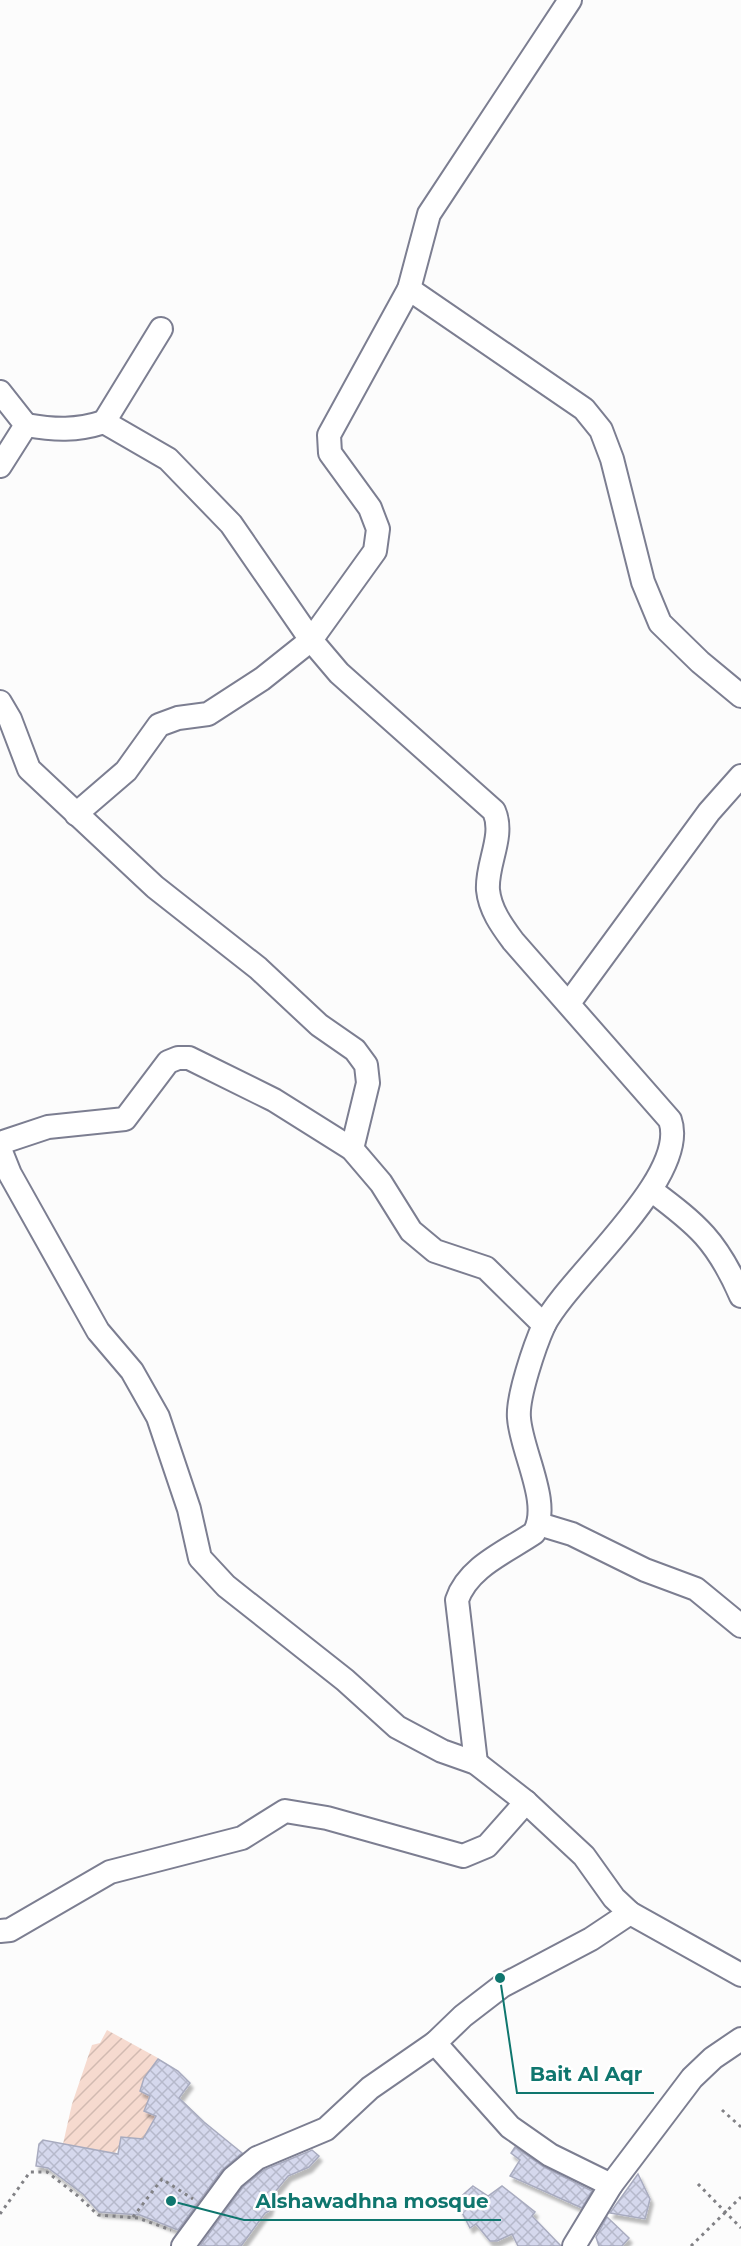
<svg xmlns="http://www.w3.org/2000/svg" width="741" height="2246" font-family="Montserrat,sans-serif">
<defs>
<pattern id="garden-furrows" width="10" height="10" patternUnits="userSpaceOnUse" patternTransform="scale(1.5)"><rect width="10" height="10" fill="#f6dacf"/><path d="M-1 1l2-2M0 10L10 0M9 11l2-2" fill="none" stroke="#d2bab1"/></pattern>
<pattern id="building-cross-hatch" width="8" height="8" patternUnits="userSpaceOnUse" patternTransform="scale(1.5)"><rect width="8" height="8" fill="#d5d8ed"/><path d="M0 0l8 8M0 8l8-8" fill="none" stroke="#b6b9cb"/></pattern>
<filter id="shadow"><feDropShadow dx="3" dy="5" stdDeviation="1.5" flood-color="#0004"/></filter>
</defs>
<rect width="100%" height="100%" fill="#fcfcfc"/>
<polygon fill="url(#garden-furrows)" points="107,2030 158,2058 140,2091 150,2096 144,2111 156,2116 147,2131 152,2137 119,2147 115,2153 63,2144 72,2104 92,2045 100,2043"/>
<g fill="url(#building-cross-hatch)" stroke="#a8abbf" stroke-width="1.5" filter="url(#shadow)">
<polygon points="158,2059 178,2071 190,2083 179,2098 204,2122 242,2153 222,2170 178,2230 140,2215 99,2212 83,2194 48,2168 36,2166 39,2144 43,2140 118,2154 121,2137 143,2139 156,2116 144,2111 150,2096 140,2091 144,2078"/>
<polygon points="515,2147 544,2167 592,2191 582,2208 510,2176 520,2160 511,2153"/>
<polygon points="312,2150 319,2156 309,2167 288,2176 274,2193 269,2211 265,2213 241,2246 200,2246 243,2187 264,2170"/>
<polygon points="638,2174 650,2199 645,2219 610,2213"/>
<polygon points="473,2186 488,2196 502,2186 535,2212 532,2216 561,2246 518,2246 512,2234 497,2241 490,2241 476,2224 470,2228 456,2201"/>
<polygon points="607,2217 629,2238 622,2246 599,2246 596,2237"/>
</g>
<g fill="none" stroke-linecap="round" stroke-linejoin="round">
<g stroke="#7c7e91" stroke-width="26">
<g id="minor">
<polyline points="409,289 584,409 601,430 612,459 643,582 660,623 700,662 741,696"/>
<polyline points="0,392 26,425 0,466"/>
<polyline points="104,422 161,329"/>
<path d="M 26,425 C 55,430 76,431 104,422 L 168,459 L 231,524 L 311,640 L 262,679 L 208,714 L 178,718 L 159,725 L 126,771 L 76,814"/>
<polyline points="0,702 10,719 29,769 155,887 258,968 319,1025 355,1050 366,1065 368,1083 352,1149"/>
<polyline points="569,1003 709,812 741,776"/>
<polyline points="0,1143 48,1127 125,1119 168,1062 178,1058 189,1058 274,1100 352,1149 381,1183 411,1231 435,1251 486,1268 544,1325"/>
<polyline points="0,1149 10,1174 98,1331 132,1371 158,1417 189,1509 200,1558 226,1586 345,1680 397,1727 442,1751 476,1763 526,1802 584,1856 614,1898 630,1913 741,1975"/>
<path d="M 651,1190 C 698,1225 717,1241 741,1296"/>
<polyline points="539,1524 572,1534 645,1570 696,1589 741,1626"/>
<path d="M 476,1763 L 457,1600 C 468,1567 506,1552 534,1533 C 552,1504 521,1451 519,1418 C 517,1397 535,1345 544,1325 C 569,1276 690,1177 670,1120 L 513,941 C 502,926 490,910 488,890 C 486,864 505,836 494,811 L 339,673 L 311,640 L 375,551 L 378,529 L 370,508 L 330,453 L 329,435 L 409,289 L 429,214 L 570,0"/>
<polyline points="0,1931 10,1930 110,1872 242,1838 285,1811 327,1818 463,1856 487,1846 526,1802"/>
<polyline points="435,2043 510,2127 550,2155 611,2185"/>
<polyline points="183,2246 233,2178 257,2158 326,2129 370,2088 435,2043 463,2016 502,1986 591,1939 630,1913"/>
<polyline points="574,2246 611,2185 692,2078 713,2058 741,2039"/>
</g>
</g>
<g stroke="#818185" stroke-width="3" stroke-dasharray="3 4.5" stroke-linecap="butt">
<polyline points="722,2110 741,2127"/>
<polyline points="698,2184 741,2228"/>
<polyline points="0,2214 30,2172 47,2172 78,2196 98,2215 138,2218 171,2230"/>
<polyline points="133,2217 162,2179 193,2199"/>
<polyline points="691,2246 741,2197"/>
</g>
<use href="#minor" stroke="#fff" stroke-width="22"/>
</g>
<path fill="none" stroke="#0f766e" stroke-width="2" d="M500 1978L517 2093H654M171 2201L244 2220H501"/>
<g fill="#0f766e" stroke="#fff" stroke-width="2">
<circle cx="500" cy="1978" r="6"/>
<circle cx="171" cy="2201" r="6"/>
</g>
<g font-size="20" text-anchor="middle" font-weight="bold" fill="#0f766e" stroke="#fff" stroke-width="5" stroke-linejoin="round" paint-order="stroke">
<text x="586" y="2081">Bait Al Aqr</text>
<text x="372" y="2208">Alshawadhna mosque</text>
</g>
</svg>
